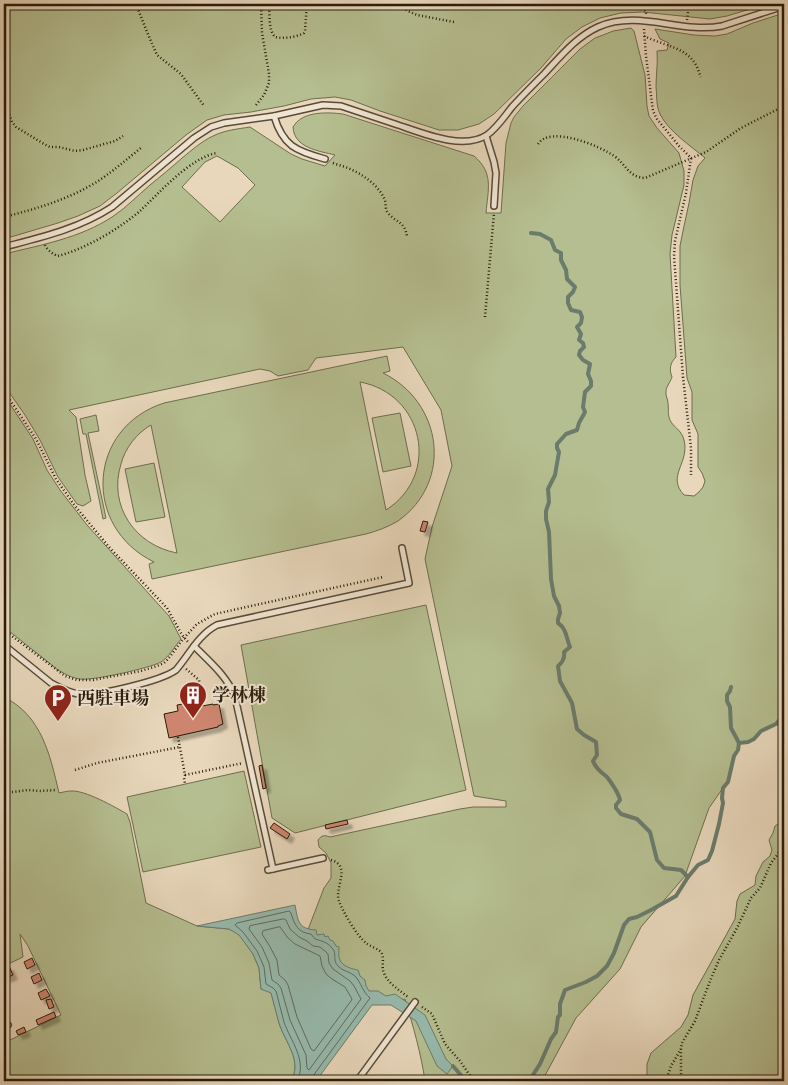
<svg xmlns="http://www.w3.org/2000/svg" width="788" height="1085" font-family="'IM FELL Double Pica','Noto Serif JP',serif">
<defs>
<filter id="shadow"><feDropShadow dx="4.5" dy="4.5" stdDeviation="1" flood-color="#0004"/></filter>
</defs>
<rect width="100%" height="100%" fill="#e8d7bb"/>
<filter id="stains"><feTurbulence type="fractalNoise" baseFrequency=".004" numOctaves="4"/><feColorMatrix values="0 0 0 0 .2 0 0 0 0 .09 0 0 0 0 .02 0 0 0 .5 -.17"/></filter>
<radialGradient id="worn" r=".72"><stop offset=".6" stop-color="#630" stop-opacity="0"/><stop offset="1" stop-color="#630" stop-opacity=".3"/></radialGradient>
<g fill="#b5be90" stroke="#6e6d4e" fill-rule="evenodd">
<polygon points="4,4 767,4 727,16 710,19 643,12 621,13 600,18 582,27 566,39 541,68 494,114 479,124 458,130 439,130 380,111 351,100 335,97 311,99 284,106 251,112 224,115 207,120 186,135 117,193 100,206 78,216 58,223 4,239"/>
<path d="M 784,13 L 784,715 L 781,718 L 776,724 L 761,731 L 754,739 L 748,742 L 739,744 L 738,750 L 734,756 L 728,782 L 723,788 L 709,808 L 685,876 L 641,927 L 620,969 L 576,1018 L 542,1081 L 425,1081 C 421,1053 413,1026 405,999 L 382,1004 L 304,940 L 324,888 L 331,878 L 331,863 L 326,853 L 319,847 L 318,840 C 322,835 324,835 330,837 L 460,809 L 473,807 L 506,807 L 506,801 L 474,796 L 425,559 L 432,527 L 452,466 L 441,410 L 403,347 L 316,358 L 308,370 L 278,376 L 270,371 L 260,369 L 69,410 L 76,417 L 85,475 L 91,501 L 83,506 L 77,504 L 58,477 L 40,440 L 25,415 L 4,385 L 4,254 C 41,245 80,238 112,217 C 126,208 137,196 150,185 C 161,176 172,167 182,158 C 192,150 202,141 213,136 C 225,130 238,129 250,127 L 291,154 L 302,159 L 325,166 L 335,155 C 319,151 294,148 293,127 C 302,111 327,112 343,114 L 474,156 C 494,173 488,189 486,213 L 501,213 L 506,143 L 511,123 L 514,117 L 523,106 L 580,49 L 595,38 L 603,35 L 613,31 L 631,28 L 634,31 L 645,75 L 647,106 L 649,116 L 657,128 L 679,153 L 684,171 L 684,185 L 672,235 L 670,254 L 676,357 C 670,363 669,369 672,377 C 671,381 666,387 666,391 C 665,395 668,399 668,403 C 669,410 667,415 671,422 C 675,428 682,431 684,440 C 690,463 666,476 684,495 L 694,496 L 699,492 L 703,487 L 705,481 L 702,473 L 698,467 L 698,434 L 692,420 L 692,392 L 687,378 L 680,285 L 680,246 L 683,231 L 689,203 L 693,180 L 698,166 L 705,158 C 691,146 668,131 660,114 C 656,106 657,95 656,87 C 656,75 658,63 657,51 L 667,50 L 669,43 L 660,39 L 655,29 L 694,35 L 715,36 L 727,34 L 753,23 ZM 217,156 L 238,168 L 255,185 L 220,222 L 182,187 L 205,162 Z"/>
<path d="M 387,356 L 390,371 L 383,373 C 442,402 454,481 398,521 C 388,527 377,531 366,534 L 152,579 L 149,564 L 154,562 C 82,527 87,428 164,403 ZM 360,382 C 424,394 441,475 386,510 ZM 151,425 L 177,553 C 135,545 108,506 121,464 C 125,448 137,433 151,425 Z"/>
<path d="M 4,395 L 33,439 L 47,470 L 60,490 L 87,525 L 169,616 L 181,639 C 175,646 169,657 161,662 C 150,668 92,681 80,679 C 72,678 65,674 58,670 L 4,627 Z"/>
<polygon points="400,413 411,466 383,472 372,418"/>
<polygon points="96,415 99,431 88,433 106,518 103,519 86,434 83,434 80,419"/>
<polygon points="154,463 165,517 136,522 125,469"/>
<polygon points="426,605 466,790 295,833 272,818 241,645"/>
<path d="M 4,697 C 42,716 50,755 59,793 C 63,792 68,791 71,791 C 85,790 115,807 127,814 L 130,822 L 146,903 L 197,926 L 229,929 L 239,934 L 253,954 L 259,968 L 261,989 L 271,992 C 274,1002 276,1013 279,1023 C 285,1042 303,1061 291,1081 L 4,1081 L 4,1043 L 61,1015 L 28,946 L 20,934 L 23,957 L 4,966 Z"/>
<polygon points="244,771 261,847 143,872 127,797"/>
<polygon points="784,820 784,1081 647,1081 647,1064 651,1053 681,1027 688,1015 693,995 735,919 737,901 740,894 755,885 756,876 763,862 770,856 772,850 769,840 773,833 775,826"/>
</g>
<path fill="#97baad" stroke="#6b7b6c" d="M 295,905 C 298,921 298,929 316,930 L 317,935 L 324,934 L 325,937 L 328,936 L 330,940 L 333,941 L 336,946 L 339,947 C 339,951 338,956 340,960 C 342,966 352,969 358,970 L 360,976 L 365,980 L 366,986 L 369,991 L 378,991 L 386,996 L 395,994 L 425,1015 L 446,1059 L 453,1066 L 447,1074 L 437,1066 L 416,1021 L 391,1005 L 372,1005 L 316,1081 L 291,1081 C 303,1061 285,1042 279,1023 C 276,1013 274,1003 271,993 L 261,989 L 259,968 L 253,954 L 239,935 L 229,929 L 197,926 Z"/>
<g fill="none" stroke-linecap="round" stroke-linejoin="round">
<g stroke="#606b5c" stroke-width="1">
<polygon points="284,919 286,920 290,929 299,937 307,941 313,946 320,947 325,951 328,954 329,963 333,969 350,981 354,986 361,999 309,1070 307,1068 306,1055 290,1020 281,988 278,984 272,980 269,963 262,947 249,929 250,926"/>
<polygon points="280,927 288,938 295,944 320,956 322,966 326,974 332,979 345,987 352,999 351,1001 314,1051 311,1049 297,1017 288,985 285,980 279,975 277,960 269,945 262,934 263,931"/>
<path d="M 297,1081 C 308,1061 290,1040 284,1022 C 281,1012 279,1001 276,991 L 273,988 L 266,984 L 264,967 L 257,951 L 243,932 L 235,925 L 237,923 L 289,911 L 291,913 C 294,924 298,933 311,934 L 315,939 C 322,941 330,943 334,951 C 336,956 333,961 338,966 C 342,971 351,972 355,976 C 362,984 362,991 370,998 L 313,1076 L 312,1081"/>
</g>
<g stroke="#6b7b6c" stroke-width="4">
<path d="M 531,233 L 540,234 L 551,240 L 555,250 L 561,253 L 561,260 L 566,270 L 567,279 L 575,287 L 573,292 L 568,297 L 568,303 L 571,310 L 580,312 L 582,317 L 581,323 L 577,327 L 581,334 L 579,340 L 583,343 L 584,347 L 580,351 L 579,355 L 583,360 L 590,364 L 588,374 L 591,381 L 591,386 L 585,392 L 583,407 L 585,412 L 579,423 L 577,430 L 566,434 L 557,444 L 557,448 L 559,452 L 555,475 L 548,489 L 549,502 L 546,511 L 546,519 L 549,532 L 551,579 L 554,596 L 559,606 L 560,613 L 558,619 L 558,623 C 567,629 566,638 570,647 L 564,652 C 565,658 563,662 558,666 L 560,681 L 572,703 L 577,729 L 584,735 L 596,742 L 597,755 L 593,761 C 596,769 601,772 607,777 C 611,782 619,794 620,800 L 616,805 L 616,808 L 621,814 L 637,819 L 650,832 L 657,860 L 664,868 L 681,870 L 688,877"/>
<polyline points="731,687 730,691 727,695 727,701 730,707 731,728 739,743"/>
<polyline points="453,1066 466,1081"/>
<polyline points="529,1081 540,1064 551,1039 556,1032 558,1017 560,1015 560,1004 565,990 586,982 597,976 607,966 614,953 624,925 629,919 637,917 651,910 676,896 688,877 698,865 708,860 712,851 719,824 723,803 722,798 723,788 728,782 734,756 738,750 739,743 748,742 754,739 761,731 776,724 781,718 784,715"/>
</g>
</g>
<g fill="#ce856f" stroke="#281c0b" filter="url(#shadow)">
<polygon points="423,521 428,522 425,532 420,531"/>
<polygon points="189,703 191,708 213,704 213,705 219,704 223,724 218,726 218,727 169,738 164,714 178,711 177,705"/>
<polygon points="262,765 266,788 263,789 259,766"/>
<polygon points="347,820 348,824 326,829 325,825"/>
<polygon points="274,823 290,834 287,839 270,828"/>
<polygon points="32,958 35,965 27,969 24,962"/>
<polygon points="9,966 13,975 6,978 4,973 4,968"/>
<polygon points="39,973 42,980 34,984 31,977"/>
<polygon points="46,989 50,996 41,1000 38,993"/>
<polygon points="51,999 54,1007 49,1009 46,1000"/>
<polygon points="54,1012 56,1017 38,1025 36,1020"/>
<polygon points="24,1027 26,1032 18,1035 16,1031"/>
</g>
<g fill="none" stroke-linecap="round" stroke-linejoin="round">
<g stroke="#584b37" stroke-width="8">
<g id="service">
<path d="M 274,116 C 283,146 296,151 325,159"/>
<polyline points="486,136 494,162 496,173 494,206"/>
<path d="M 4,247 C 42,237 78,229 112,207 L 194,138 L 211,127 L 224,123 L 274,116 L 323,105 L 341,106 C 359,112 377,118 395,124 C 420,132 462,151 487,135 C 497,128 504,117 512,107 C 522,96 533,85 544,74 C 560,57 576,37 598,27 C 639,9 680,34 722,26 L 784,6"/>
<path d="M 4,645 L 51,683 C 60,688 69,693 79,694 C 98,696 161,681 176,670 C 189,655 198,635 217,625 L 409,583 L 402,548"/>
<path d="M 194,646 C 209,661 228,677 235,697 L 273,869"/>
<polyline points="268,870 323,858"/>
<polyline points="4,1028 8,1025"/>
<polyline points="357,1081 415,1002"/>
</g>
</g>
<g stroke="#281c0b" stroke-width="2.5" stroke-dasharray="1 2.5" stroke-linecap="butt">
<polyline points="136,4 147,32 157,55 181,74 204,106"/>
<path d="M 269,4 C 270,15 268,29 275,37 C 285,39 296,37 304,33 L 305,30 L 307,4"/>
<polyline points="397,4 408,11 417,15 454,22"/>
<polyline points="632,4 646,11 646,14"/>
<polyline points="687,20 689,4"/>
<polyline points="644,29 646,56 653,111 657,119 679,146 691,158 686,193 675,241 674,256 683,377 691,448 691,475"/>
<path d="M 644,36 C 662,45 686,47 696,65 C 698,69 699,73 701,77"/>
<polyline points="4,80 6,105 12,122 16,127 44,144 50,147 59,147 75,151 83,150 115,141 123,136"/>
<polyline points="256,105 264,95 269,83 269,74 262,33 261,4"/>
<path d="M 538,144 C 550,125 600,146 614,156 C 626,164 628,177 645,178 L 706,152 L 741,128 L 784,106"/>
<path d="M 333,163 C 338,165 343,166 348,168 C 362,174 377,184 384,198 C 387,203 384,208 388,213 C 396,223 405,221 407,237"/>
<path d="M 4,217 C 36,209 66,200 95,183 C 111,173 126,160 142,147"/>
<path d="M 45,245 C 47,250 54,255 58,256 C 85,249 119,229 140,211 C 159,193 191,157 217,153"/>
<polyline points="485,317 494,213"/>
<polyline points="4,391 36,439 56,479 75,506 109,547 167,608 182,635 188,642"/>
<polyline points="4,630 65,676 77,680 93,680 141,671 157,666 164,663 168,659 184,638 197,624 215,614 383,577"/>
<polyline points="186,669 199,680 204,703"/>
<polyline points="178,737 185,775 184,778 185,784"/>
<polyline points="75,770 97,763 180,747"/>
<polyline points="185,775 243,763"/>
<polyline points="5,793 28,790 41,791 56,790"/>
<path d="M 331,860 C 352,866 334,888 339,901 C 343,912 357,936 366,943 C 371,947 380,949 382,954 C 384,959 382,965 383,970 C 386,983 400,990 409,998"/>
<polyline points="422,1007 432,1014 445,1044 460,1061 471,1077 476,1081"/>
<polyline points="666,1081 671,1066 681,1049"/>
<polyline points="679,1081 681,1074 681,1048 682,1043 695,1021 710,981 719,960 737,928 751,898 760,888 771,863 778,854 783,841 784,831"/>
</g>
<use href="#service" stroke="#f0e5d3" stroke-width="5"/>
</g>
<defs>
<g id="building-pin" transform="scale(1.4375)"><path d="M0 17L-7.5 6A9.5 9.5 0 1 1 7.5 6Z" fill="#8f2418" stroke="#f0e5d3"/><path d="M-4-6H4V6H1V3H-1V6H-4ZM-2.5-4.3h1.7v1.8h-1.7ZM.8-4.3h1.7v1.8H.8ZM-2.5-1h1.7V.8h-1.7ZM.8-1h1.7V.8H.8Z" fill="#fff"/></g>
<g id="parking-pin" transform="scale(1.4375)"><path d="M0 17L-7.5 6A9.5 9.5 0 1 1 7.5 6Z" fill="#8f2418" stroke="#f0e5d3"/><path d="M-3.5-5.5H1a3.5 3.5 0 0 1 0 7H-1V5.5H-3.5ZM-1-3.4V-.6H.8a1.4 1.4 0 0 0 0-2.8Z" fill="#fff"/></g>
</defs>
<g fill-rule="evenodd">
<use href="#building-pin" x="193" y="695"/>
<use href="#parking-pin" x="58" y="698"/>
</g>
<g text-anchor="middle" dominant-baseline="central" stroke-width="4" stroke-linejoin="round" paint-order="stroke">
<g font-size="18" font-weight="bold" fill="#281c0b" stroke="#f0e5d3" text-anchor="start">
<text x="212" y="695">学林棟</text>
<text x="77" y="698">西駐車場</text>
</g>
</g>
<rect width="788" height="1085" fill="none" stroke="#e8d7bb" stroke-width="20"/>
<rect x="5" y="5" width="778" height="1075" fill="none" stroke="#281c0b" stroke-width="2.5"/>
<rect x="10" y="10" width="768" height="1065" fill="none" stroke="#281c0b"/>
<rect width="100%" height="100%" filter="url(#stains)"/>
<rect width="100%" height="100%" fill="url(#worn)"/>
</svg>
